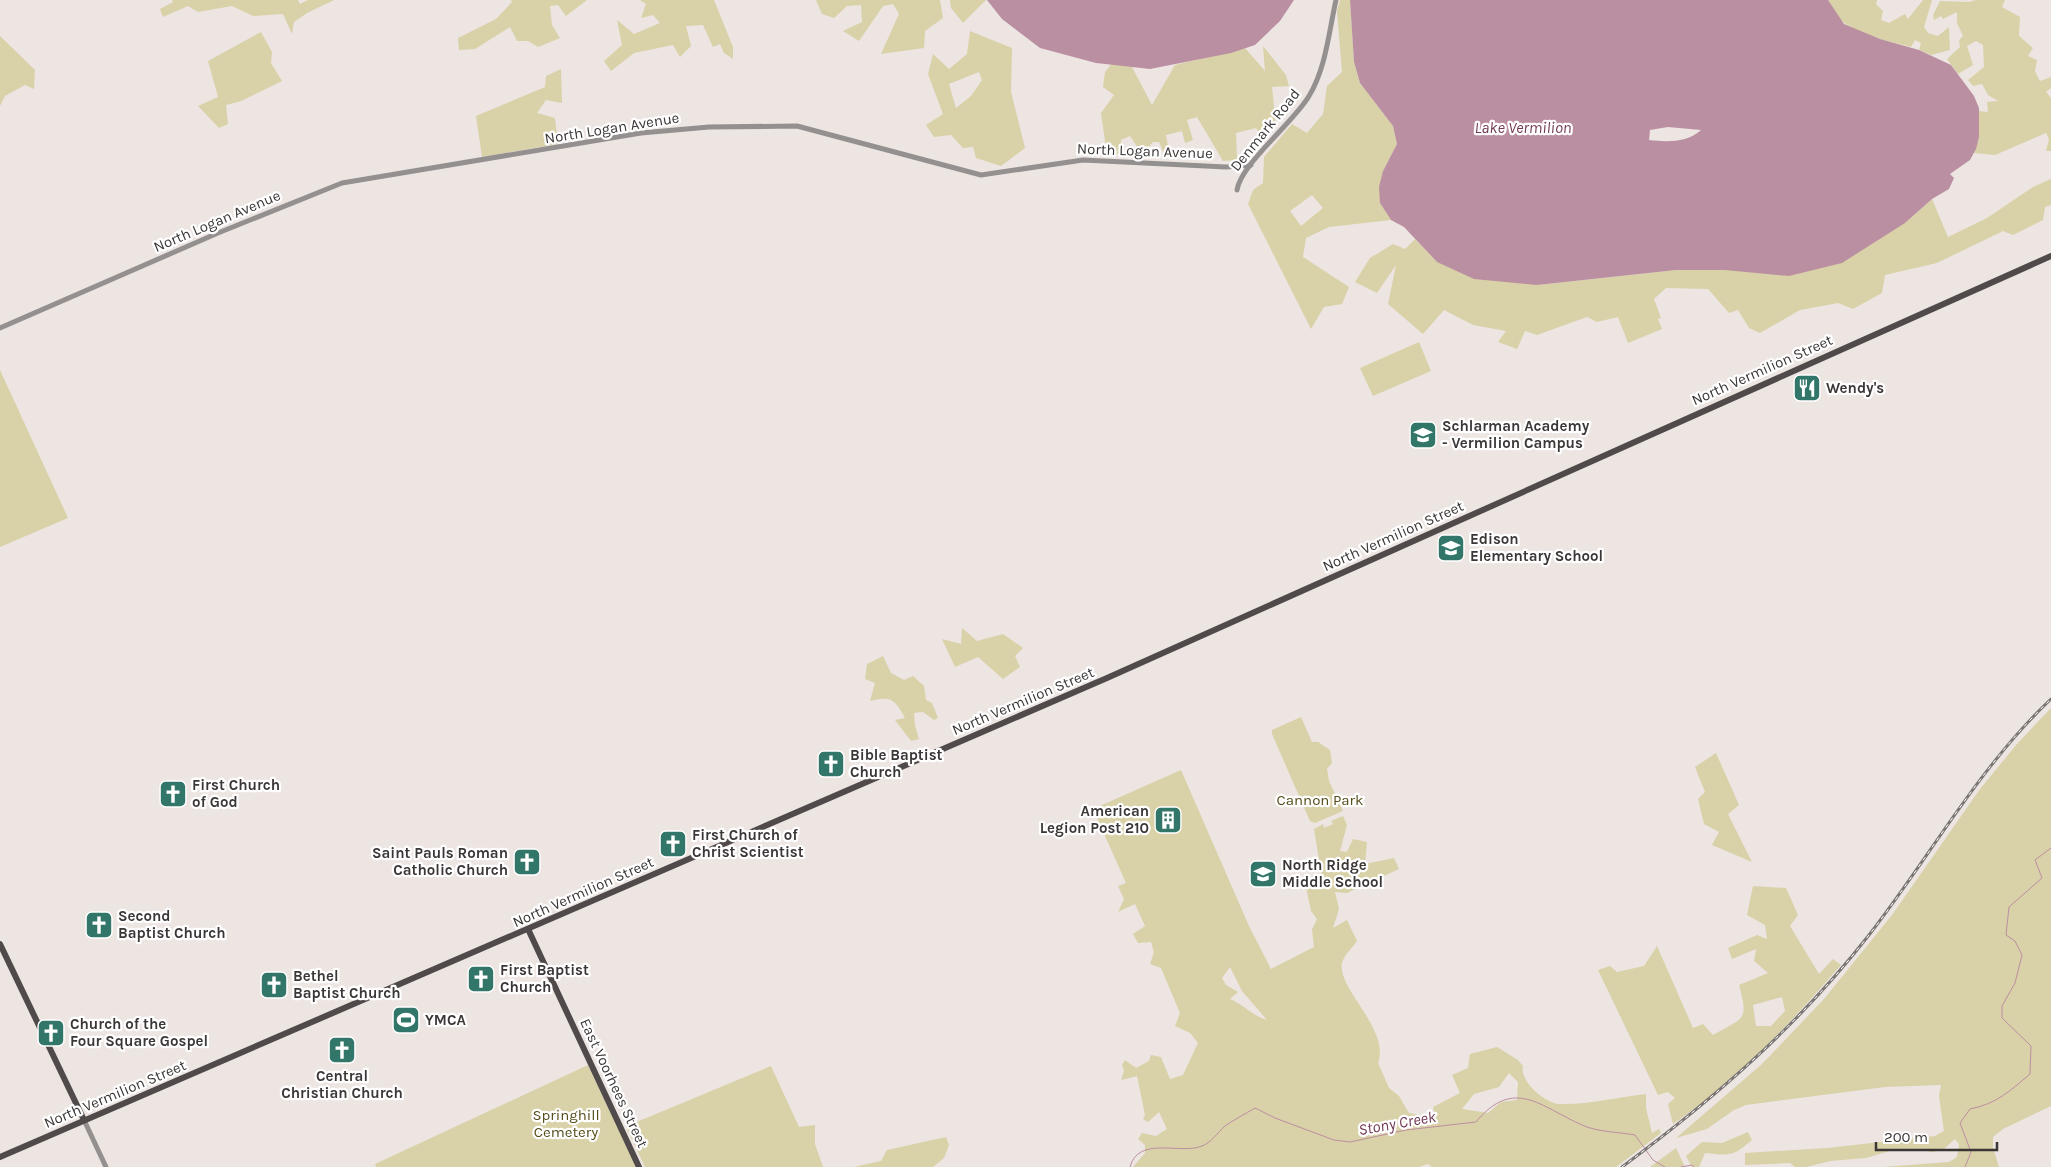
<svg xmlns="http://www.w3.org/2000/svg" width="2051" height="1167" font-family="Karla,sans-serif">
<rect width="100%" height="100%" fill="#ede5e2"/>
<g fill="#d9d1a7" fill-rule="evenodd">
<polygon points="172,0 298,0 300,4 308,0 334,0 307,13 294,22 292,34 283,14 253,16 232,6 198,12 188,6 163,17 160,9 173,2"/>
<polygon points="511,0 587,0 566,16 558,5 550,6 552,25 560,38 538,47 528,41 517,41 510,27 475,49 459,50 458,38 496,19 512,2"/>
<polygon points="640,0 714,0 733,47 733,59 724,53 720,44 713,47 703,25 686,26 691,46 680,57 673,45 634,53 611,71 604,61 622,45 617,20 634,34 660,23 653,15 641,18 646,4"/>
<polygon points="816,0 940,0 943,18 925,31 924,48 881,54 899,14 893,4 883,6 859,41 843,31 862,22 861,5 847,6 834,18 822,14"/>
<polygon points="950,0 986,0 963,23 951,8"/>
<path d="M 1340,0 L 1350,0 L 1354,62 L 1360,83 L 1393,126 L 1397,144 L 1383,171 L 1380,203 L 1391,220 L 1329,227 L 1306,238 L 1303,257 L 1349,287 L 1342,304 L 1324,307 L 1311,329 L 1248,204 L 1253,190 L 1263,183 L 1264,157 L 1292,124 L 1307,133 L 1323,114 L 1327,86 L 1342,72 L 1337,11 ZM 1312,195 L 1323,208 L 1301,226 L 1290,211 Z"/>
<path d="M 1828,0 L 1877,0 L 1876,4 L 1883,11 L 1881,20 L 1889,23 L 1905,14 L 1908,19 L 1923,0 L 1932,0 L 1924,27 L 1928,33 L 1938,36 L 1949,27 L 1950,50 L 1931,55 L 1919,50 L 1921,43 L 1915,40 L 1911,47 C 1882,39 1838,33 1828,0 Z"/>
<polygon points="1976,0 2005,0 2002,7 2020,17 2019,36 2033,48 2028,56 2037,60 2035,71 2040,81 2051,77 2051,88 2046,92 2051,98 2051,151 2046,151 2049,139 2046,133 1995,155 1974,153 1979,137 1979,111 1988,112 1987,102 1998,101 1988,95 1982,84 1973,86 1968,80 1984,67 1983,45 1976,41 1967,46 1973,65 1958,74 1947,59 1960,47 1959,40 1963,36 1957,23 1957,12 1943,19 1941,16 1934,20 1933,15 1940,1 1969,2"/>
<path d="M 970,31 L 1012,48 L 1011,92 L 1025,148 L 1001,166 L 976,158 L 973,147 L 963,148 L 951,135 L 934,137 L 926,125 L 943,114 L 928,74 L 933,54 L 949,69 L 967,54 ZM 979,72 L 982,80 L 971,96 L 956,108 L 949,84 Z"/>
<polygon points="261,32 272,52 271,63 282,81 241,101 226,105 228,124 219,128 198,106 218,97 208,61"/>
<polygon points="0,36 35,70 34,89 25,85 5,96 0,106"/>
<polygon points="1263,46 1286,75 1289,86 1272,87 1276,125 1263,139 1256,128 1236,133 1237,160 1223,161 1197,117 1187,120 1193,140 1185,143 1182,131 1166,135 1170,156 1165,156 1159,142 1153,142 1142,154 1130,136 1121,140 1120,154 1107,155 1101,113 1114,95 1103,87 1105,72 1112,63 1132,67 1152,105 1175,65 1245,48 1265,71"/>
<polygon points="561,69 562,103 546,100 537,113 555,118 558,144 482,157 476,116 545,87 546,76"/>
<polygon points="2051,179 2051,205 2045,207 2043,220 2013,235 2003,231 1937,263 1885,275 1882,293 1853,309 1838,303 1800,310 1760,333 1749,328 1738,310 1729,313 1708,289 1666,288 1654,299 1661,318 1658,319 1662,329 1628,343 1618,317 1597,322 1587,317 1537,335 1525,331 1517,349 1498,342 1506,331 1473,325 1444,310 1423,334 1388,304 1396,265 1377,293 1355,282 1370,258 1393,244 1405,249 1415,239 1437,262 1537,285 1676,270 1725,270 1905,223 1932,199 1948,237 1987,218 2033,187"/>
<polygon points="1419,342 1431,371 1373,396 1360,368"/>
<polygon points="0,370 68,518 0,547"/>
<polygon points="962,628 977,641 1003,634 1023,648 1015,656 1020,667 1003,679 978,657 955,667 942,639 961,644"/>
<path d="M 883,656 L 891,673 L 904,680 L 913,676 L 924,686 L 926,700 L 932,703 L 938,718 L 934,720 L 923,712 L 914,713 L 915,725 L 919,739 L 911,741 L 895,720 L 905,718 C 894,699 892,696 870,701 L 875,683 L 865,679 L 867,664 Z"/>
<polygon points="2051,708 2051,1106 2003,1129 1993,1137 1993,1148 1999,1167 1883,1167 1949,1162 1957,1157 1959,1144 1955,1139 1943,1150 1932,1152 1919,1150 1890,1151 1866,1158 1830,1161 1806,1167 1795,1167 1790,1163 1745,1165 1745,1153 1827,1148 1935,1136 1944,1131 1939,1096 1941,1085 1885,1087 1746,1105 1734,1110 1707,1129 1676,1138 1762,1064 1824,999 1892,915 1980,789 2017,744"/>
<polygon points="1301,717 1312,742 1318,742 1330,750 1332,763 1327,769 1329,781 1343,811 1315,823 1310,821 1272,734 1272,730"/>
<polygon points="1716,753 1739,805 1728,814 1752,862 1712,845 1719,832 1704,824 1698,799 1705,792 1695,767"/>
<path d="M 1181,770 L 1249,926 L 1271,969 L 1314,947 L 1312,929 L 1317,919 L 1311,911 L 1306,887 L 1322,878 L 1314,829 L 1323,824 L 1324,828 L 1333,824 L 1331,821 L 1343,816 L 1347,825 L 1340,851 L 1347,852 L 1353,839 L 1367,842 L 1365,864 L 1394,858 L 1399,869 L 1347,893 L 1335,892 L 1339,909 L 1333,928 L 1347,920 L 1357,941 C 1353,947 1346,953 1343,960 C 1332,985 1391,1028 1378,1063 L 1389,1088 L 1399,1096 L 1409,1113 L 1435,1118 L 1433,1107 L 1460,1093 L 1452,1075 L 1468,1068 L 1470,1054 L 1497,1047 L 1518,1060 L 1523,1066 C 1519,1082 1547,1104 1560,1104 C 1585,1105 1620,1097 1646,1094 L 1646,1108 L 1652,1133 L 1659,1129 L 1661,1133 L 1616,1167 L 1432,1167 L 1428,1164 L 1419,1167 L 1133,1167 L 1145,1153 L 1145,1145 L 1138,1139 L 1142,1133 L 1156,1136 L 1167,1129 L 1159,1112 L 1148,1122 L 1143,1119 L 1145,1115 L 1137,1076 L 1121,1080 L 1124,1071 L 1122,1065 L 1125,1060 L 1136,1068 L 1149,1061 L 1151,1055 L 1161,1057 L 1170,1079 L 1183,1075 L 1198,1043 L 1190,1033 L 1175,1026 L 1180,1013 L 1161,968 L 1150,964 L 1154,952 L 1151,942 L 1138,943 L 1133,934 L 1145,926 L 1135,904 L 1118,912 L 1124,899 L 1118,886 L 1126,883 L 1093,809 ZM 1230,967 L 1242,991 L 1267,1020 C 1253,1016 1244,1005 1230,999 L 1238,992 L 1226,985 L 1222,978 ZM 1509,1073 L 1518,1082 L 1517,1100 L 1501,1102 L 1488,1113 L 1462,1109 L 1474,1094 L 1499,1087 Z"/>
<path d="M 1753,886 L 1786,888 L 1798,915 L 1790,926 L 1819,974 L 1833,959 L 1841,965 C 1790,1023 1737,1081 1673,1124 L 1668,1104 L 1675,1098 L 1668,1092 L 1658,1095 L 1598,970 L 1610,966 L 1617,972 L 1644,966 L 1657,946 L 1693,1028 L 1703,1024 L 1713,1035 C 1744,1017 1749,1022 1739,985 L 1768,973 L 1754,961 L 1756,949 L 1732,959 L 1728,948 L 1757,935 L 1767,939 L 1765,925 L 1747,915 ZM 1782,997 L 1785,1011 L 1771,1026 L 1756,1026 L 1753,1005 Z"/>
<polygon points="588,1065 636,1167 376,1167 375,1164"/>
<polygon points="771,1066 799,1127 815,1125 815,1144 823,1167 645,1167 627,1129 627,1126"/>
<path d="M 1748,1132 L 1752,1140 C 1733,1156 1731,1156 1705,1153 L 1699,1167 L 1692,1167 L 1686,1156 L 1702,1142 L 1722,1143 Z"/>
<polygon points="946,1137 949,1145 944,1158 933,1167 854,1167 881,1161 887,1150"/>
<polygon points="1676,1148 1685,1167 1650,1167"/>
</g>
<g fill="#bb8fa2" fill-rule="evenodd">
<polygon points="987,0 1294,0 1280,21 1255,45 1231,53 1150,69 1096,63 1040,48 1002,19"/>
<path d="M 1350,0 L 1828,0 L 1844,24 L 1880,39 L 1919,50 L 1951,65 L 1974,96 L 1979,108 L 1979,137 L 1976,149 L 1970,160 L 1950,174 L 1954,178 L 1949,189 L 1932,199 L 1905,223 L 1842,263 L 1789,276 L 1725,270 L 1676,270 L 1537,285 L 1474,279 L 1437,262 L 1404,227 L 1391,220 L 1380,203 L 1379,187 L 1383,171 L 1397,144 L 1393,126 L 1360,83 L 1354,62 ZM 1668,127 L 1701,130 C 1687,143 1666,142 1649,140 L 1650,130 Z"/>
</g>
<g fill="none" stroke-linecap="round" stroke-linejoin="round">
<g stroke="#bb8fa2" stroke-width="1">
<path d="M 1130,1167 C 1138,1135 1181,1155 1202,1146 C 1211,1143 1218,1132 1225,1126 C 1235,1119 1245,1114 1255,1108 L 1275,1118 L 1334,1140 L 1350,1142 L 1406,1130 L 1476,1122 C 1514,1076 1541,1107 1582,1125 C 1597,1132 1619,1132 1635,1135 L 1653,1160 L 1665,1167"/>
<polyline points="1681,1167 1692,1165 1694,1167"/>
<path d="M 1965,1167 L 1971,1152 L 1960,1123 L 1970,1109 C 1996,1104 2010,1091 2030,1074 L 2031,1046 L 2002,1018 L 2002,1006 L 2015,983 L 2022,955 L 2015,941 L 2006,935 L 2009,907 L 2042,878 L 2035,860 L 2051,848"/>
</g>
<g stroke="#949090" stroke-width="5">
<path d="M 1237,190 C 1241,164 1294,122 1309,96 C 1326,68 1329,31 1336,0"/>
<polyline points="0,328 218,233 342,183 641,133 709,127 797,126 981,175 1083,160 1226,167 1251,165"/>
<polyline points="84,1120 106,1167"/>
</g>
<g stroke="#514a4a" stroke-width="6">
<polyline points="528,929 639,1167"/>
<polyline points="0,944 84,1120"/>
<polyline points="0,1157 1107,678 2051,256"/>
</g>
<g stroke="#7a7573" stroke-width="3">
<path id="rail" d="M 1622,1167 C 1715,1098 1797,1027 1869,935 C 1930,857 1978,768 2051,699"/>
</g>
<use href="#rail" stroke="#fff" stroke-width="1" stroke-dasharray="4" stroke-linecap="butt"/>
</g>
<defs>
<g id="restaurant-square" transform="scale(1.4375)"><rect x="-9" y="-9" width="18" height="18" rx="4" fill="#327669" stroke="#fff"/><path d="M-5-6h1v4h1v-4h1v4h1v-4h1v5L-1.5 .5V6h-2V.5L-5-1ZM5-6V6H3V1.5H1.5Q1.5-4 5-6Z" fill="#fff"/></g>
<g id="school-square" transform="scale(1.4375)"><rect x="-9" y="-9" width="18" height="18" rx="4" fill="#327669" stroke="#fff"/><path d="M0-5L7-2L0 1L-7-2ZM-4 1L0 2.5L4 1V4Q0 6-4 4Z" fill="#fff"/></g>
<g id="church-square" transform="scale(1.4375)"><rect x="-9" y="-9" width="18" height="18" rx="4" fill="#327669" stroke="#fff"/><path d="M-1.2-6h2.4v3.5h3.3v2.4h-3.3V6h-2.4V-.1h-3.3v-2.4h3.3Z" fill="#fff"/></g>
<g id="building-square" transform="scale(1.4375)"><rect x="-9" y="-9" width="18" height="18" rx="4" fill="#327669" stroke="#fff"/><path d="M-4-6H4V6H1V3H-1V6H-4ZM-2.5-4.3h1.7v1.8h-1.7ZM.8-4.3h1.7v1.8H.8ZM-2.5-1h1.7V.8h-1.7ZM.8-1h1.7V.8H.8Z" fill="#fff"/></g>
<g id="stadium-square" transform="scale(1.4375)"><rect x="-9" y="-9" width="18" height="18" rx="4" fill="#327669" stroke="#fff"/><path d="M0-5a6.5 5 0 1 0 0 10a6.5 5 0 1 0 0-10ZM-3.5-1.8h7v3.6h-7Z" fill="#fff"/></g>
</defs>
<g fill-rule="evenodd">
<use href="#restaurant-square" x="1807" y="388"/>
<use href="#school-square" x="1423" y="435"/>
<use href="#school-square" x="1451" y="548"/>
<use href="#church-square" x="831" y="764"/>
<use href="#church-square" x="173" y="794"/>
<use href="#building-square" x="1168" y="820"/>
<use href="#church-square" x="673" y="844"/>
<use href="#church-square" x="527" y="862"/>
<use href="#school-square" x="1263" y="874"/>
<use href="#church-square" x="99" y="925"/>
<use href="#church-square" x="481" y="979"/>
<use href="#church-square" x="274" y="985"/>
<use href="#stadium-square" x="406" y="1020"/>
<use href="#church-square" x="51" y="1033"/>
<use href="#church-square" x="342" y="1050"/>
</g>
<g text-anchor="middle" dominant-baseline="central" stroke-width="4.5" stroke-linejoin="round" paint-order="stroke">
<g font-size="15" fill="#3a3736" stroke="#fff">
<text transform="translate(612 128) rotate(-9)">North Logan Avenue</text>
<text transform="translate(1265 130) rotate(-51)">Denmark Road</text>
<text transform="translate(1145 151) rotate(2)">North Logan Avenue</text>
<text transform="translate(217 221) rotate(-23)">North Logan Avenue</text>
<text transform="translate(1762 370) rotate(-24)">North Vermilion Street</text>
<text transform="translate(1393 536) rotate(-24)">North Vermilion Street</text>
<text transform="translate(1023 701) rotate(-23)">North Vermilion Street</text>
<text transform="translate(583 892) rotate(-24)">North Vermilion Street</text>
<text transform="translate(614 1083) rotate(65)">East Voorhees Street</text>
<text transform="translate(115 1094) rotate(-23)">North Vermilion Street</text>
</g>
<g font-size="15" font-weight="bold" fill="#3a3736" stroke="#fff" text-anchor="start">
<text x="1826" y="388">Wendy's</text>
<text x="1442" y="426">Schlarman Academy<tspan x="1442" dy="17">- Vermilion Campus</tspan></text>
<text x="1470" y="539">Edison<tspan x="1470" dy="17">Elementary School</tspan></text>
<text x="850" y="755">Bible Baptist<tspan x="850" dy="17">Church</tspan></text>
<text x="192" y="785">First Church<tspan x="192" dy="17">of God</tspan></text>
<text x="1149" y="811" text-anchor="end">American<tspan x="1149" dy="17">Legion Post 210</tspan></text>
<text x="692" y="835">First Church of<tspan x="692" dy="17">Christ Scientist</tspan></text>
<text x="508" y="853" text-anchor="end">Saint Pauls Roman<tspan x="508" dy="17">Catholic Church</tspan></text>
<text x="1282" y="865">North Ridge<tspan x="1282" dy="17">Middle School</tspan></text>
<text x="118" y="916">Second<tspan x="118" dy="17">Baptist Church</tspan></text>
<text x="500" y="970">First Baptist<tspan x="500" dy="17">Church</tspan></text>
<text x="293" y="976">Bethel<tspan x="293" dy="17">Baptist Church</tspan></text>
<text x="425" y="1020">YMCA</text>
<text x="70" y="1024">Church of the<tspan x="70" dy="17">Four Square Gospel</tspan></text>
<text x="342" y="1076" text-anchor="middle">Central<tspan x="342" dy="17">Christian Church</tspan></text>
</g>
<g font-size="15" fill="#554c19" stroke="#fff">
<text x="1320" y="800">Cannon Park</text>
<text x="566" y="1115">Springhill<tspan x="566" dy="17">Cemetery</tspan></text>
</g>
<g font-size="16" font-style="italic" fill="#723954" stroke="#fff">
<text x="1523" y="127">Lake Vermilion</text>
<text transform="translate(1397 1123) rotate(-10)">Stony Creek</text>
</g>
</g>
<path d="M1876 1142v8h121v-8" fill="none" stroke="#3a3736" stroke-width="2.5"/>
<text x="1884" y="1142" font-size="15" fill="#3a3736" stroke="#ffffff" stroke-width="4" paint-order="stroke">200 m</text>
</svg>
